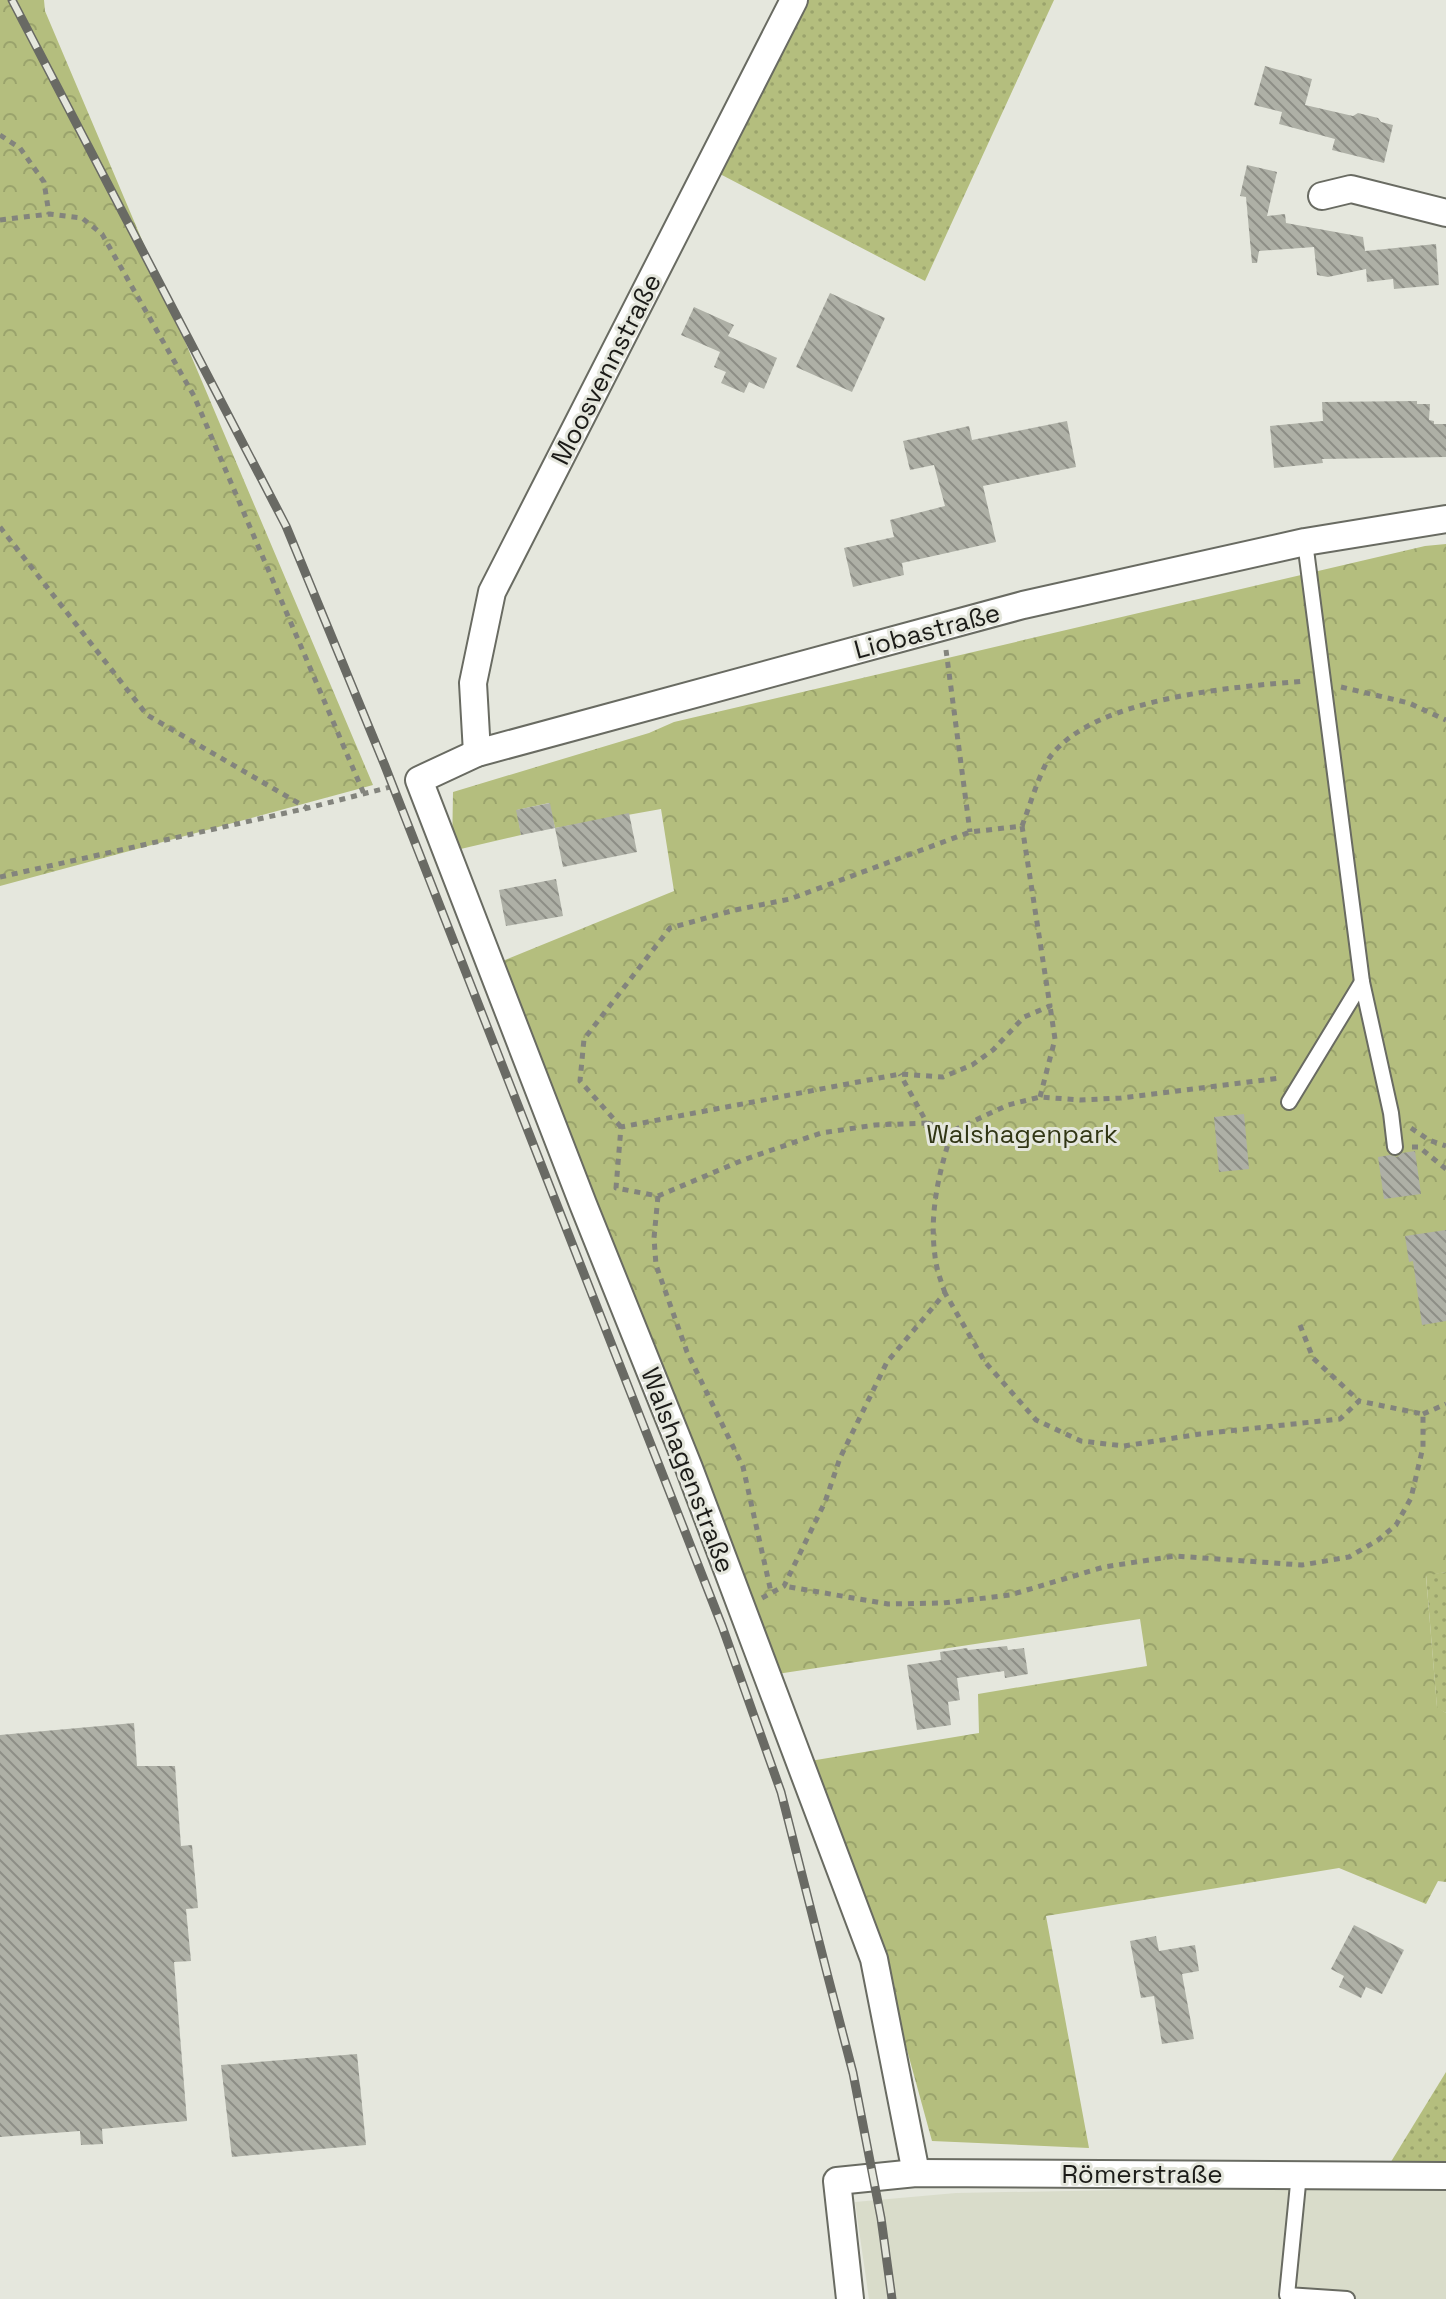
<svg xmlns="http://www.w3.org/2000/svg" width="1446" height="2299" font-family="'Space Grotesk',sans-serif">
<defs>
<pattern id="grass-dots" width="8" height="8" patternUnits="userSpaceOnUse" patternTransform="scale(2)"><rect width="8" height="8" fill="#b4be7e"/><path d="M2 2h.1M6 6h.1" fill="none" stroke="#9aa36c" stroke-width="1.8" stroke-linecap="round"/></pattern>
<pattern id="forest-crowns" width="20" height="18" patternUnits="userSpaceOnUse" patternTransform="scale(2)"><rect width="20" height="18" fill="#b4be7e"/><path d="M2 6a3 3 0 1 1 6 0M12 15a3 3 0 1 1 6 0" fill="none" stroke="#9aa36c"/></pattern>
<pattern id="building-back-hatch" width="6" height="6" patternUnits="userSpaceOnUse" patternTransform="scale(2)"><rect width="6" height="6" fill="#aeb0a6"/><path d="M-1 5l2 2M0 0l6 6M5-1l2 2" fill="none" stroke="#8d8e86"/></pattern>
</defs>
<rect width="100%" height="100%" fill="#e5e7dd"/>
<polygon fill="#d9dcca" points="1446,2184 1446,2299 869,2299 855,2202 956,2193"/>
<g fill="url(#grass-dots)">
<polygon points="809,0 1054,0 925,281 720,174"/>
<polygon points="1446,1572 1446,1713 1437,1708 1426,1575"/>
<polygon points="1446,2072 1446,2166 1389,2165"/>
</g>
<g fill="url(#forest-crowns)">
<polygon points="0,0 44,0 45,11 373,785 0,886"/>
<polygon points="1446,544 1446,1572 1426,1576 1437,1707 1446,1713 1446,1882 1438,1881 1426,1904 1339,1868 1046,1916 1089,2148 932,2141 881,1955 810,1761 979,1733 978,1694 1147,1666 1140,1619 777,1674 500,962 674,891 661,809 555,828 549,803 517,810 521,835 452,851 453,792 649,733 674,722 1425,546"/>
</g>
<g fill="url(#building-back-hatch)">
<polygon points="1265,66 1312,79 1305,105 1353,116 1358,113 1378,118 1381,122 1393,125 1384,163 1332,150 1335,139 1279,124 1282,112 1254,105"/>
<polygon points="1247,165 1277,172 1267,216 1285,214 1286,223 1363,237 1365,251 1436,244 1439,285 1394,289 1393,279 1367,282 1366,269 1328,277 1317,275 1314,247 1259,251 1257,263 1252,263 1246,197 1240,196"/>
<polygon points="830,293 885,318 852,392 796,367"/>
<polygon points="694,307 734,325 728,336 777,358 764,389 749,382 744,393 721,383 726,372 714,367 720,352 681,335"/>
<polygon points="1417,401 1417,404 1430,404 1429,420 1434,421 1434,424 1446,424 1446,457 1322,459 1323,463 1274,468 1270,426 1323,421 1322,402"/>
<polygon points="1067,421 1076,467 983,486 996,542 902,563 904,575 853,587 844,548 894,537 890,520 945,506 934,465 910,470 903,441 969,426 972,440"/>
<polygon points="550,803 555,828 629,813 637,852 563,867 555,828 521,835 516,810"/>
<polygon points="556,879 563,916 506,926 499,890"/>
<polygon points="1244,1114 1249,1169 1219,1172 1214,1117"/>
<polygon points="1415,1151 1421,1194 1384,1199 1378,1157 1390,1155 1397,1157 1402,1153"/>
<polygon points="1446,1230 1446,1321 1422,1325 1413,1261 1409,1262 1405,1236"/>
<polygon points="1007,1646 1008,1650 1024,1648 1028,1674 1005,1678 1004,1671 957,1678 960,1700 948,1702 951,1725 917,1730 907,1665 941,1660 940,1652 967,1648 968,1650"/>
<polygon points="134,1723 137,1766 175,1766 181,1846 192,1845 198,1908 186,1909 191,1961 174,1962 187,2121 102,2129 103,2144 81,2145 80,2131 0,2137 0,1735"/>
<polygon points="1354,1925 1404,1950 1382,1994 1366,1987 1361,1998 1339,1987 1344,1976 1331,1969"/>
<polygon points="1156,1936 1159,1951 1195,1945 1199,1971 1182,1974 1194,2039 1162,2044 1154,1996 1141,1998 1130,1941"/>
<polygon points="357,2054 366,2145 232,2157 221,2065"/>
</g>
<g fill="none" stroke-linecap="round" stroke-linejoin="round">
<g stroke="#696b62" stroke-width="18">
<g id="service">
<polyline points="1305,542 1362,982 1391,1113 1395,1147"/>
<polyline points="1289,1102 1362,982"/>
<polyline points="1299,2174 1287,2295 1347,2299"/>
</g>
</g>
<g stroke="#696b62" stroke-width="30">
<g id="minor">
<polyline points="1322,196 1351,189 1446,213"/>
<polyline points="477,753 473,683 492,592 794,0"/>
<polyline points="916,2173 874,1959 689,1468 583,1204 419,780 477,753 1023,605 1305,542 1446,519"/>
<polyline points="850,2299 837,2181 916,2173 1446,2176"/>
</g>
</g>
<g stroke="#83847d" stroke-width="5" stroke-dasharray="6 6" stroke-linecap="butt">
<polyline points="0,135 20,148 44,182 49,214"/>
<polyline points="0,220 49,214 82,218 102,234 194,396 364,794"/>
<polyline points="0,527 147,715 307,808"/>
<polyline points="946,650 970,832"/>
<polyline points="1341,687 1409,703 1446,720"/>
<path d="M 1022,826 C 1029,808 1040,771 1050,757 C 1094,697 1235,687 1305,681"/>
<polyline points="0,877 308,808 394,786"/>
<polyline points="1040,1097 1055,1039 1050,1006"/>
<polyline points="927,1123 952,1131"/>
<polyline points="621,1127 580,1081 584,1039 670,928 735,910 790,899 970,832 1022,826 1050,1006 1024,1017 993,1050 972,1065 943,1077 900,1074 621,1127 616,1188 658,1196 743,1160 821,1133 875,1125 927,1123 900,1074"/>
<polyline points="1411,1128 1429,1140 1446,1146"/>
<polyline points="1412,1147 1419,1147 1446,1169"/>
<polyline points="658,1196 654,1238 656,1265 687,1352 743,1467 771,1592"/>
<path d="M 945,1293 C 941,1281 936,1268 935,1256 C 929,1213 939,1172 952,1131 L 1008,1105 L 1040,1097 L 1080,1100 L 1121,1098 L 1281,1078"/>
<polyline points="1300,1325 1313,1358 1359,1401"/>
<polyline points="1423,1414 1446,1404"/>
<polyline points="762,1598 784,1586 825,1502 840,1458 887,1362 945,1293 985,1362 1036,1420 1081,1441 1124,1446 1200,1434 1340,1419 1359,1401 1423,1414 1423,1447 1411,1498 1396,1525 1378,1540 1349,1557 1302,1565 1175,1556 1104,1567 1010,1595 943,1603 888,1604 784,1586"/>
</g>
<use href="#service" stroke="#fff" stroke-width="14"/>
<use href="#minor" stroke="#fff" stroke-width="26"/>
<g stroke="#696a64" stroke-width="9">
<polyline id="rail" points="12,0 286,526 385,766 722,1626 781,1792 827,1973 853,2073 881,2218 892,2299"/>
</g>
<use href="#rail" stroke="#e5e7dd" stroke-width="6" stroke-dasharray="18" stroke-linecap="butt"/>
</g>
<g text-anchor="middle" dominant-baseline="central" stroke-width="6" stroke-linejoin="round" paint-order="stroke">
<g font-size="26" fill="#1b1b18" stroke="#e5e7dd">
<text transform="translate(606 369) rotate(-63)">Moosvennstraße</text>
<text transform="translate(927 631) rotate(-15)">Liobastraße</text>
<text transform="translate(688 1470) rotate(69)">Walshagenstraße</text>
<text x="1142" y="2174">Römerstraße</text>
</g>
<g font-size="26" fill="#313615" stroke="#e5e7dd">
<text x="1022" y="1134">Walshagenpark</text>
</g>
</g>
</svg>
